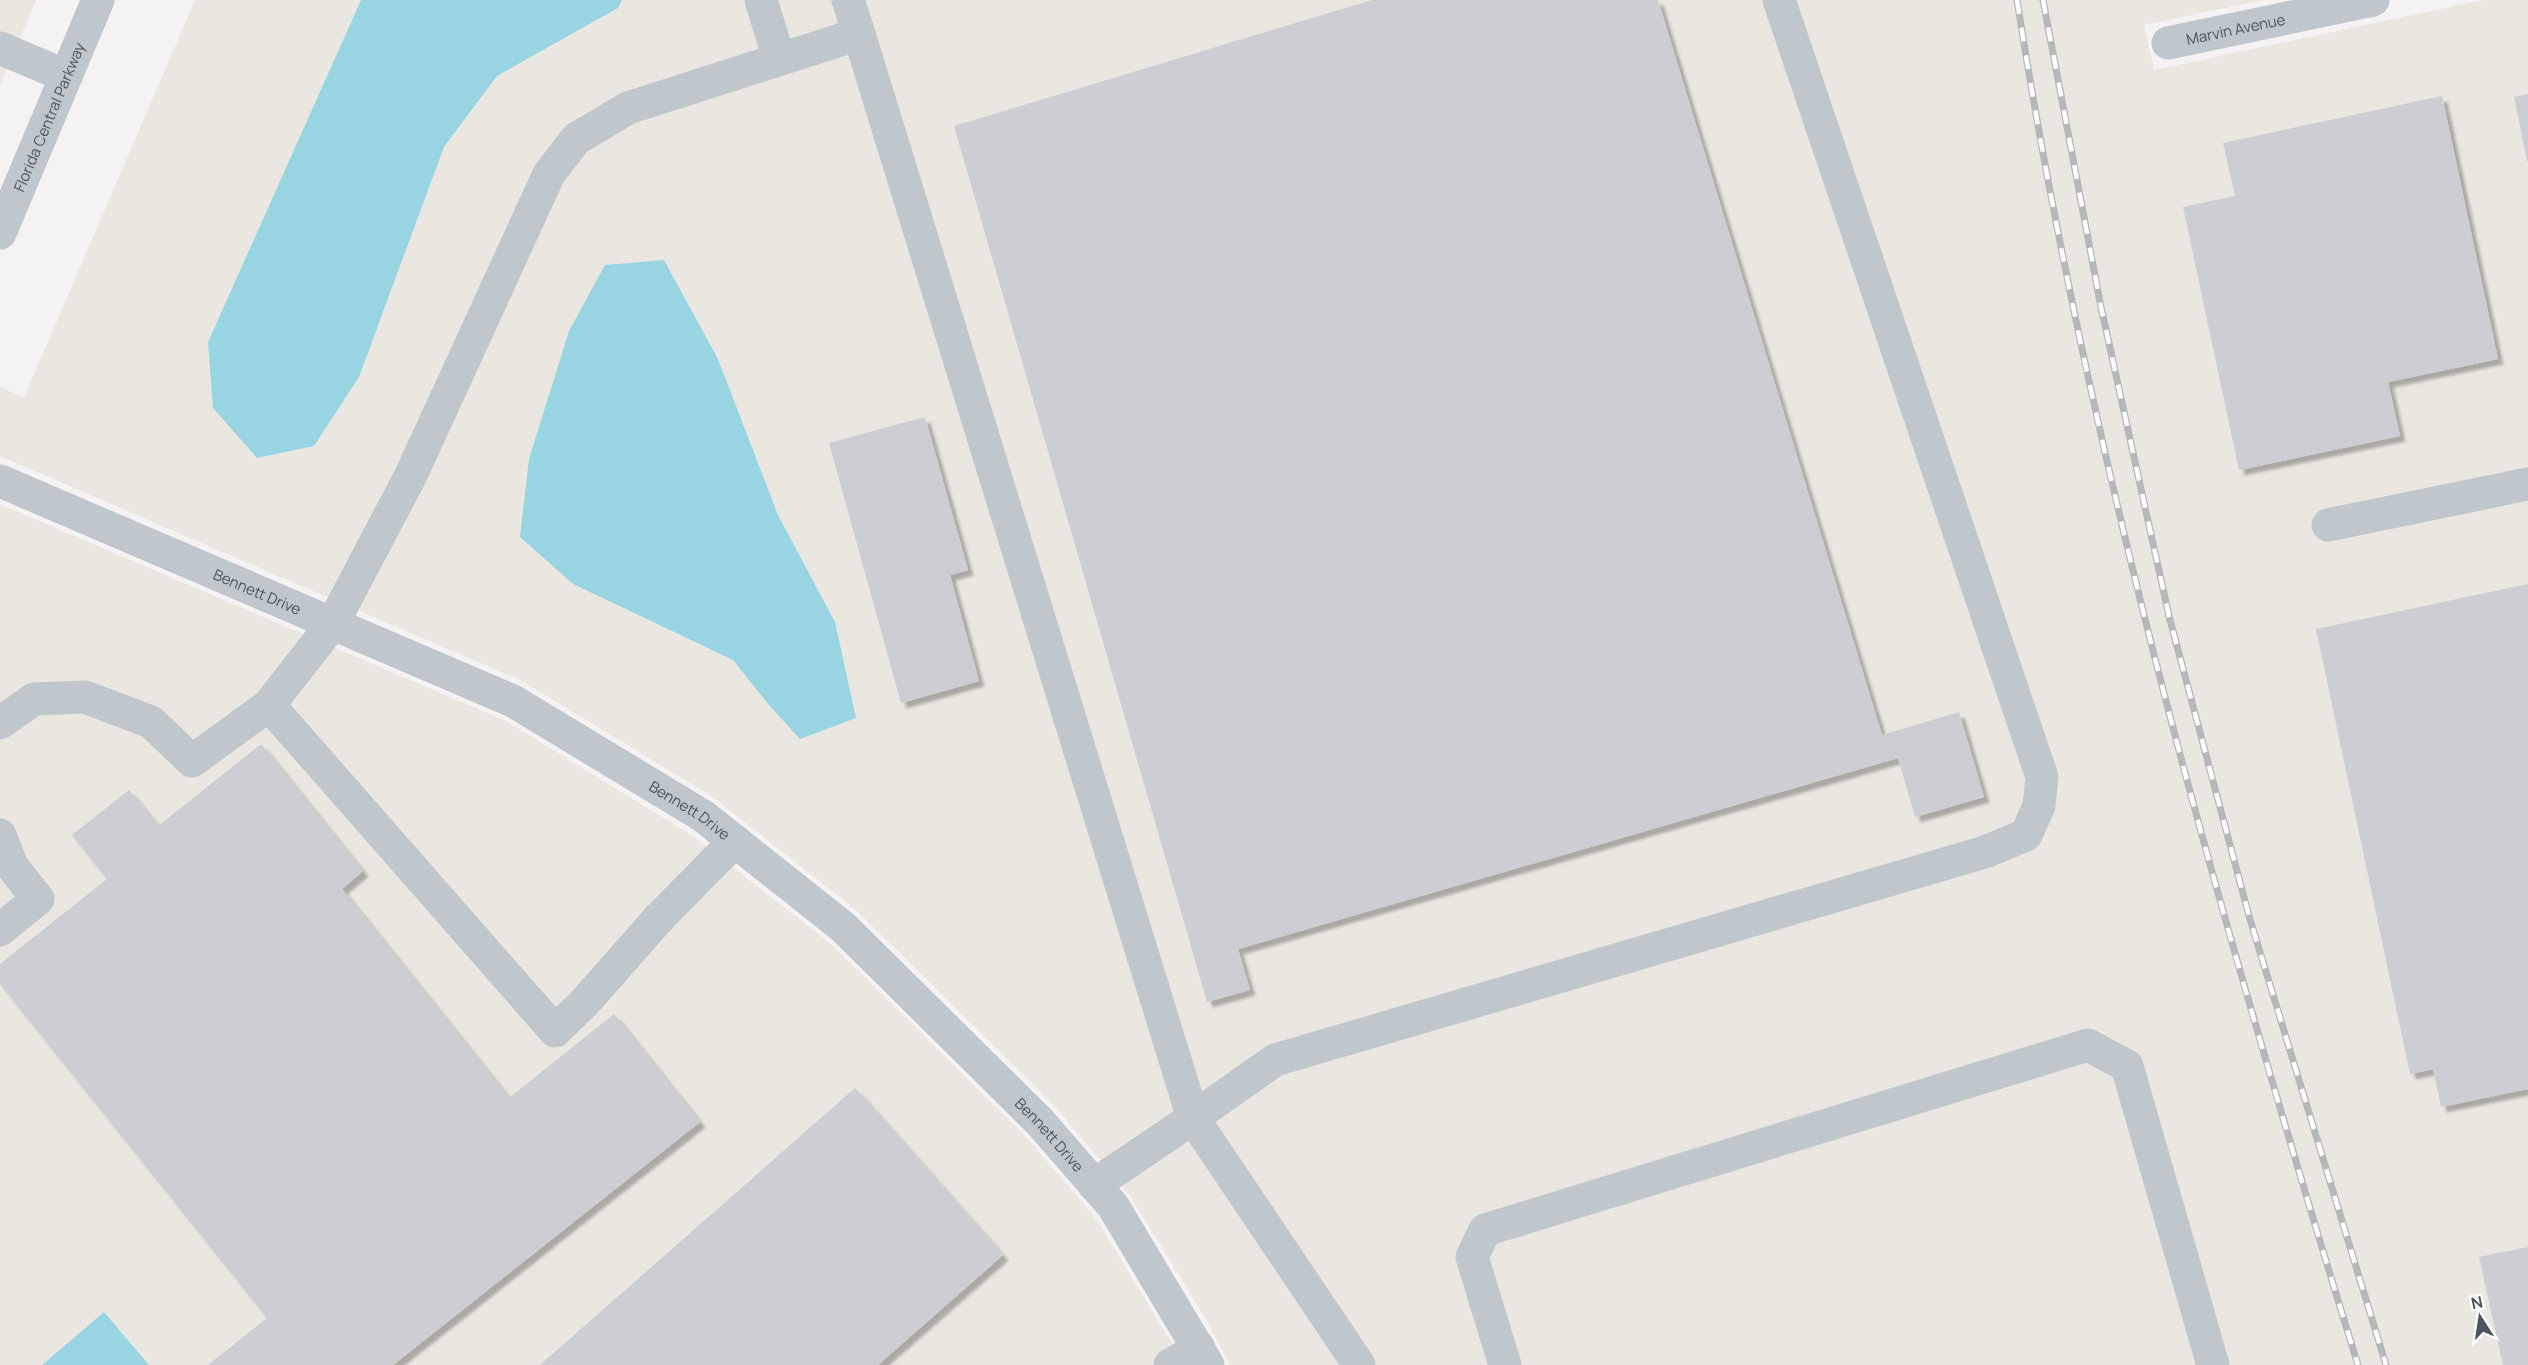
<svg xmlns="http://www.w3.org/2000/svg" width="2528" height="1365" font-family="Manrope,sans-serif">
<defs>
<filter id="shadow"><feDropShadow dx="5.5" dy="5.5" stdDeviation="1.5" flood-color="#0004"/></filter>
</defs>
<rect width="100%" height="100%" fill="#f4f2f2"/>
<g fill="#eae7e0" fill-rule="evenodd">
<polygon points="0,0 36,0 0,85"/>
<path d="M 195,0 L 361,0 L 208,342 L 359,377 L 444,147 L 497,76 L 618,8 L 622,0 L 2263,0 L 2144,25 L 2154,70 L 2483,0 L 2528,0 L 2528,1365 L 1230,1365 L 1206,1319 L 1129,1194 L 1054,1105 L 856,910 L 713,797 L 520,680 L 0,456 L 0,387 L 24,398 ZM 663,260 L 718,359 L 778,515 L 835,622 L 801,739 L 768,704 L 733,660 L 573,584 Z"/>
<polygon points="0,504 506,721 693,836 831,944 1027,1138 1097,1220 1185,1365 149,1365 104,1312 42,1365 0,1365"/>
</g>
<g fill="#99d4e3">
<polygon points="361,0 622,0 618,8 497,76 444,147 359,377 314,446 257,458 213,408 208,342"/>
<polygon points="664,260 718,359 778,515 835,622 856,718 800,739 768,704 733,660 573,584 520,537 529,459 569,331 605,265"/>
<polygon points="104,1312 149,1365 42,1365"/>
</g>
<g fill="#cdced3" filter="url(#shadow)">
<polygon points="1372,0 1658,0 1882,735 1959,712 1984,797 1915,817 1898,758 1238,949 1250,990 1207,1002 954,126"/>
<polygon points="2528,94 2528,161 2527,161 2514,97"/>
<polygon points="2442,96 2498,359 2388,382 2400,436 2239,470 2183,207 2235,196 2223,143"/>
<polygon points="925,417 968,570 950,575 979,681 901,703 829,443"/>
<polygon points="2528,584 2528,1089 2441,1107 2433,1069 2410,1074 2316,629"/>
<polygon points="261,744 363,871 342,889 509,1098 614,1014 700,1122 393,1365 208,1365 267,1318 0,984 0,964 107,879 72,835 129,790 158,826"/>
<polygon points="855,1088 1003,1255 878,1365 540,1365"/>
<polygon points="2528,1247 2528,1365 2503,1365 2479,1257"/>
</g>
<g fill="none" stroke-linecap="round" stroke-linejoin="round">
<g stroke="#bfc6cc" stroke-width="33">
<polyline points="761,0 779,59"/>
<polyline points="859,34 1193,1118 1275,1060 1985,852 2026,835 2039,806 2042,777 1779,0"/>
<path id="s1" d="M 2168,43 L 2373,0"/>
<polyline points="0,48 66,76"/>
<path id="s2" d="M 0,233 L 98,0"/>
<path id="s3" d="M 0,481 L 513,701 L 703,816 L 843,927 L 1040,1122 L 1113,1206 L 1208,1365"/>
<polyline points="2328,525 2528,484"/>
<polyline points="269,705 555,1031 584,1003 660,917 735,841"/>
<polyline points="0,723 34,699 85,697 151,722 192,761 269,705 333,623 411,475 549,174 576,139 628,108 859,34 848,0"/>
<polyline points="0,835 12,866 38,899 0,930"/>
<polyline points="1094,1185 1193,1118 1359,1365"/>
<polyline points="1170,1365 1199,1348"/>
<polyline points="1505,1365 1472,1257 1485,1230 2088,1045 2127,1066 2213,1365"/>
</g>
<g stroke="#b5b7bb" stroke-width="7">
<g id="rail">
<path d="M 2017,0 C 2089,462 2220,919 2358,1365"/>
<polyline points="2043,0 2101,307 2169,616 2249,916 2386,1365"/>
</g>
</g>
<use href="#rail" stroke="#fff" stroke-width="4.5" stroke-dasharray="14" stroke-linecap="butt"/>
</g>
<g text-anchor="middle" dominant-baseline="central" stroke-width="4.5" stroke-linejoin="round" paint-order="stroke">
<g font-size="15" fill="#4c555d" stroke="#fff">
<text stroke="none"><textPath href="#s1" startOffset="69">Marvin Avenue</textPath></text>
<text stroke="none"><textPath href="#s2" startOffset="126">Florida Central Parkway</textPath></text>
<text stroke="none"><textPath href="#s3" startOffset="280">Bennett Drive</textPath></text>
<text stroke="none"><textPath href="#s3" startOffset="766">Bennett Drive</textPath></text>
<text stroke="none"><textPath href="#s3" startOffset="1252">Bennett Drive</textPath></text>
</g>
</g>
<g transform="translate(2480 1317) rotate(348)" stroke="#ffffff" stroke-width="4.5" paint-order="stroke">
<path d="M0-4.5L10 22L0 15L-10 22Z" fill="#4c555d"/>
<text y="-9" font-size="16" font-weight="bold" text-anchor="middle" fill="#4c555d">N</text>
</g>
</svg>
